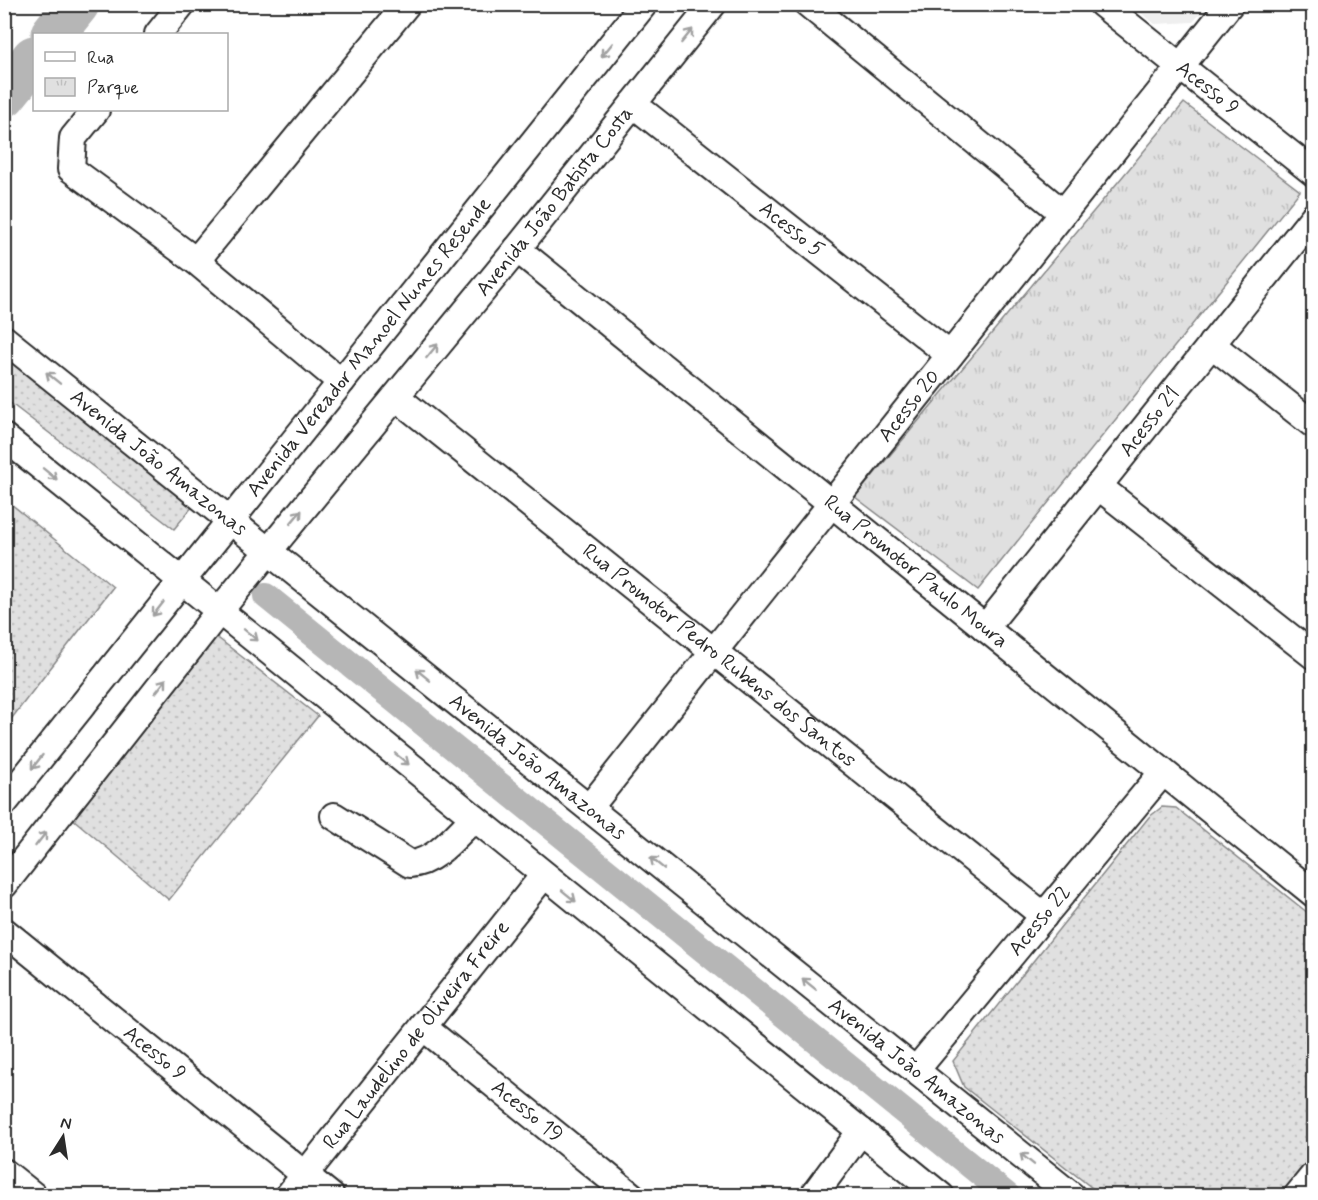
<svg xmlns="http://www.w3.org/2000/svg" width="1318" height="1200" font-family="Mynerve,sans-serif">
<defs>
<pattern id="grass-dots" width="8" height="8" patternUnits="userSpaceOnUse" patternTransform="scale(1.5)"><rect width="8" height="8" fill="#e0e0e0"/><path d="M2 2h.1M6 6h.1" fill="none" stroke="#c0c0c0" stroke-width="1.8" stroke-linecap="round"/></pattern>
<pattern id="park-tufts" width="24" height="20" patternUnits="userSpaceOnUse" patternTransform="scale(1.5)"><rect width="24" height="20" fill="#e0e0e0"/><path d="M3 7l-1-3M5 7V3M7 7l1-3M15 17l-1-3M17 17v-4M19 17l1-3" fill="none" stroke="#c0c0c0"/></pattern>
</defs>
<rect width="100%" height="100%" fill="#fff"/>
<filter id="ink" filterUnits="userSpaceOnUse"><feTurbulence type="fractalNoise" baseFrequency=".0167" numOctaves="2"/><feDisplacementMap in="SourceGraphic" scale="12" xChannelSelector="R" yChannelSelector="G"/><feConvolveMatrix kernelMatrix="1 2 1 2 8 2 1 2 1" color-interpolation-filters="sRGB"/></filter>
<g filter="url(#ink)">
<polygon fill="#efefef" points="1131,5 1208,5 1193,22 1155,24"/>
<g fill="url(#grass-dots)" stroke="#868686" stroke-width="1.5">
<polygon points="4,343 198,500 174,529 5,399"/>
<polygon points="5,499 113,587 5,727"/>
<polygon points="214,635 318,716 169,900 73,819"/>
<polygon points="1162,807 1176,808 1313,917 1313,1155 1281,1195 1101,1195 964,1087 953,1061 1149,817"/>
</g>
<polygon fill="url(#park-tufts)" stroke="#868686" stroke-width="1.5" points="1184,103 1300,191 978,590 855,497"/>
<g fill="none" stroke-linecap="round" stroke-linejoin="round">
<polyline stroke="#b6b6b6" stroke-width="26" points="266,596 1008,1196"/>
<g stroke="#b6b6b6" stroke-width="45">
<polyline points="53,34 77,4"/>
<polyline points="4,95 34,58"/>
</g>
<g stroke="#2b2b2b" stroke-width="30">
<g id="minor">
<polyline points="808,4 1063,213"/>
<path id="s1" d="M 1102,4 L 1314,173"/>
<polyline points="158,34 182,4"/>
<path id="s2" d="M 633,104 L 950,355"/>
<polyline points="96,110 73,138 71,169 196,261 341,382"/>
<path id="s3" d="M 517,249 L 1314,894"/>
<polyline points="196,261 407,4"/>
<path id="s4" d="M 4,339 L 1072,1196"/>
<polyline points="1211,344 1314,425"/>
<path id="s5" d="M 396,397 L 1044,916"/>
<path d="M 4,437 C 317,689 628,943 941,1196"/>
<polyline points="1098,486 1314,656"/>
<path id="s6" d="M 985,628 L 1314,216"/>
<path id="s7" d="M 4,803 L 644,4"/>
<path id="s8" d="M 589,808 L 1230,4"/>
<path d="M 334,816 L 410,864 C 436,862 456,835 474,818"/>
<path id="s9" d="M 4,885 L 220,610 L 517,249 L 713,4"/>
<path id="s10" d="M 4,931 L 331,1196"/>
<path id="s11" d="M 423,1027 L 632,1196"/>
<path id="s12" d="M 916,1070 L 1163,772"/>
<polyline points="4,1172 34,1196"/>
<path id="s13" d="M 288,1196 L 544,875"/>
<polyline points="813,1196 861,1131"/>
<polyline points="1297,1196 1314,1175"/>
</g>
</g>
<use href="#minor" stroke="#fff" stroke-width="26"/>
</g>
<defs><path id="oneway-shaft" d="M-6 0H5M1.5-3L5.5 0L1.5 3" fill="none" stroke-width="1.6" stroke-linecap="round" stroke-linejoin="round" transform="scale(1.5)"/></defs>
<g stroke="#a0a0a0">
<use href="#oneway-shaft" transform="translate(687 36) rotate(-51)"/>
<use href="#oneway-shaft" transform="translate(607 50) rotate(129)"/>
<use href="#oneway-shaft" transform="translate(432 351) rotate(-51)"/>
<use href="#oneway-shaft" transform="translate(53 378) rotate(-141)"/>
<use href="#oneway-shaft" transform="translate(50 474) rotate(39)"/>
<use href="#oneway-shaft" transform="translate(296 517) rotate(-50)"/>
<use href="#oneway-shaft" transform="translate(158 609) rotate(128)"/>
<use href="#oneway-shaft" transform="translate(251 635) rotate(39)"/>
<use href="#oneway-shaft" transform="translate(423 675) rotate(-141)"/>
<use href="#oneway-shaft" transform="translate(161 686) rotate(-52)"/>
<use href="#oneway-shaft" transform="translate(402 759) rotate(39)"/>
<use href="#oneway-shaft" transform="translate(37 762) rotate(128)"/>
<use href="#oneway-shaft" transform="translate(41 839) rotate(-52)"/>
<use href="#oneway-shaft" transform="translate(657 863) rotate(-141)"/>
<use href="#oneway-shaft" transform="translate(569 896) rotate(39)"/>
<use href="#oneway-shaft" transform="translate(809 984) rotate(-141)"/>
<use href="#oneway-shaft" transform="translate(1027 1159) rotate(-141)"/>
</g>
</g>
<g text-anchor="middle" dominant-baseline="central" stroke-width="5" stroke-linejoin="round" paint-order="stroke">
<g font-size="21" fill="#2b2b2b" stroke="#fff">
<text stroke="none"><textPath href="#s1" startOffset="135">Acesso 9</textPath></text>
<text stroke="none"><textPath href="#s9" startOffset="878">Avenida João Batista Costa</textPath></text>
<text stroke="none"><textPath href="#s2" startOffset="202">Acesso 5</textPath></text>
<text stroke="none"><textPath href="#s7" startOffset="584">Avenida Vereador Manoel Nunes Resende</textPath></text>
<text stroke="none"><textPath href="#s8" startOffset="514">Acesso 20</textPath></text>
<text stroke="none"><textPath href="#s6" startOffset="264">Acesso 21</textPath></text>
<text stroke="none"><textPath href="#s4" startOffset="198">Avenida João Amazonas</textPath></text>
<text stroke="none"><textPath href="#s3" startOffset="513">Rua Promotor Paulo Moura</textPath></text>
<text stroke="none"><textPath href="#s5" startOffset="414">Rua Promotor Pedro Rubens dos Santos</textPath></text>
<text stroke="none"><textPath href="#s4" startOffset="684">Avenida João Amazonas</textPath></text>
<text stroke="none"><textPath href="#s12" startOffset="194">Acesso 22</textPath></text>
<text stroke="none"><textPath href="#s13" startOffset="206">Rua Laudelino de Oliveira Freire</textPath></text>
<text stroke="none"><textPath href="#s10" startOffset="194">Acesso 9</textPath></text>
<text stroke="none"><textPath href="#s4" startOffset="1170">Avenida João Amazonas</textPath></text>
<text stroke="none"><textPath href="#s11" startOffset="134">Acesso 19</textPath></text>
</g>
</g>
<rect width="1318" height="1200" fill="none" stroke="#fff" stroke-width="24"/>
<rect x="12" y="12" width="1294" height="1176" fill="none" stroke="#2b2b2b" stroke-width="2" filter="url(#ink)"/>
<rect x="33" y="33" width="195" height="78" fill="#ffffff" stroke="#aaaaaa" stroke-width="1.5"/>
<rect x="45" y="52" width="30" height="9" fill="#ffffff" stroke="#aaaaaa" stroke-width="1.5"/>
<text x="87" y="63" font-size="18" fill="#2b2b2b">Rua</text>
<rect x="45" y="78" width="30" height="18" fill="url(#park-tufts)" stroke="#aaaaaa" stroke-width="1.5"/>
<text x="87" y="93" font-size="18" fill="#2b2b2b">Parque</text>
<g transform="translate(63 1137) rotate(12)" stroke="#ffffff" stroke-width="4.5" paint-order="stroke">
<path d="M0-4.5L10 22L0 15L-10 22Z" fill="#2b2b2b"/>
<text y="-9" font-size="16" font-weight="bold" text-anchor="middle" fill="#2b2b2b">N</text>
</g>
</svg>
